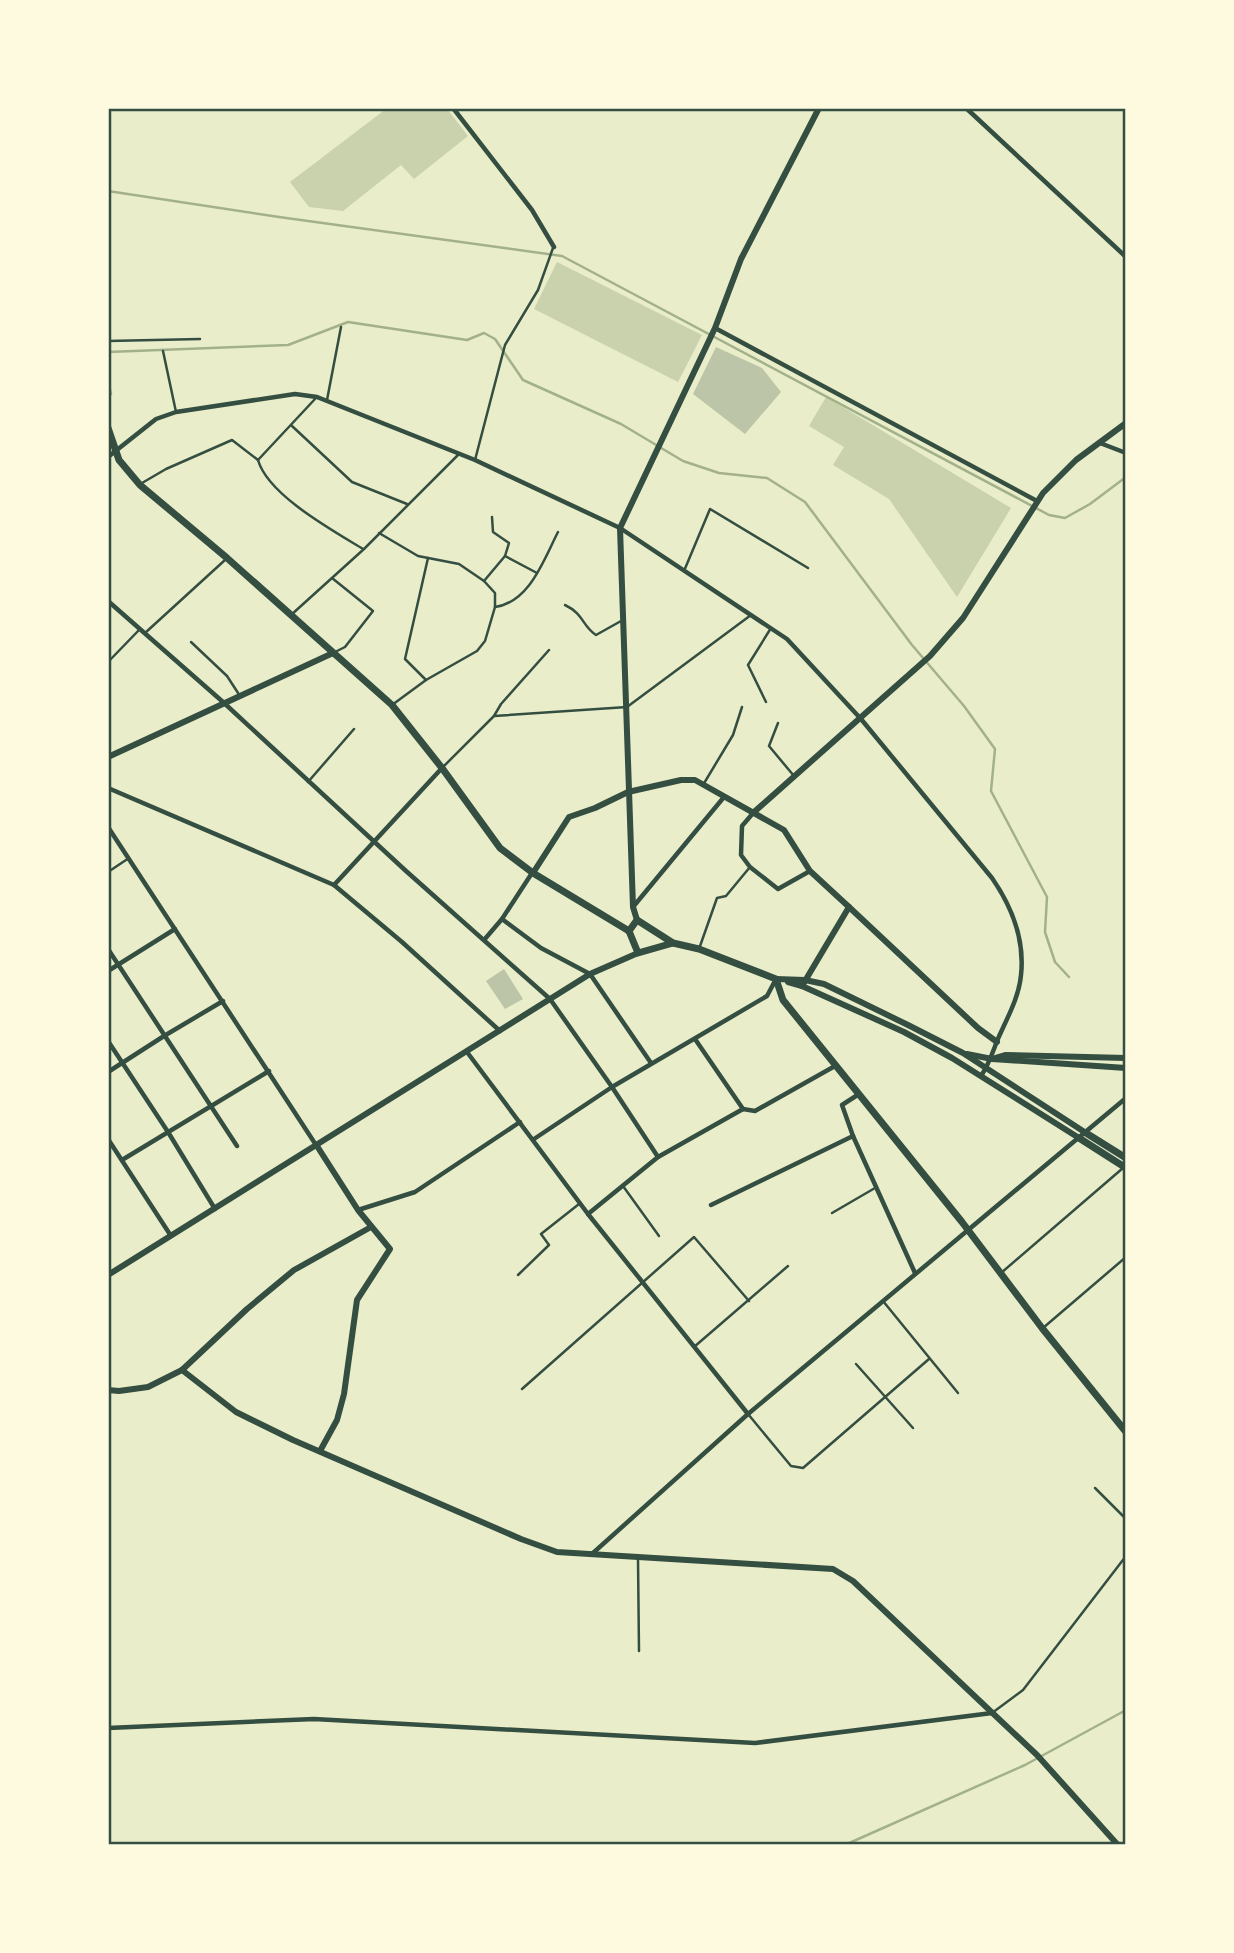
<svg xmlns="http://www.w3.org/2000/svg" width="1234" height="1953" font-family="Lato,sans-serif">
<rect width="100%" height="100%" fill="#e9edc9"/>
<g fill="#cad2ad">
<polygon points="386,109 447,109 468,136 414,179 401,165 343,211 309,207 290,182"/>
<polygon points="557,262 702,335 678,382 534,309"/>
<polygon points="826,397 1011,508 957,597 889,499 833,465 844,447 809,426"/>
</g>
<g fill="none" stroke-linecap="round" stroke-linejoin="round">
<g stroke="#a3b18a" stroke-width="2.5">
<polyline points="108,191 279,217 562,256 1049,515 1065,518 1090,504 1126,477"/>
<polyline points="108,352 288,345 348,322 467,340 484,333 495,339 523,380 621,424 683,461 719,473 767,478 805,502 912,645 964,706 995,749 991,791 1047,897 1045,932 1055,962 1069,977"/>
<polyline points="108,381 111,394 108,395"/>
<polyline points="847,1844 1025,1765 1126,1710"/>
</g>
</g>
<g fill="#bcc5a7">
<polygon points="716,347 762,368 781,392 745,434 693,394"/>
<polygon points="504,969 523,999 505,1009 486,981"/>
</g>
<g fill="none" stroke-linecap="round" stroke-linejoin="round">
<g stroke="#344e41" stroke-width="2.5">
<polyline points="108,341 200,339"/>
<polyline points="163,351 176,412"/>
<polyline points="327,400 341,327"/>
<polyline points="292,426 352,482 407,504"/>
<path d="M 258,460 C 268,495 332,530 363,549"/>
<polyline points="258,460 315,399"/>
<polyline points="475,460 505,345 538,290 553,248"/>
<polyline points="142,483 166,469 232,440 258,460"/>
<polyline points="492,517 493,532 509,543 505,556"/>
<polyline points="379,533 418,556 459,564 484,581 495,593 495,607 485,641 477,651 426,680 392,705"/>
<polyline points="684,571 710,509 808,568"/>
<polyline points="332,578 373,611 345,647 335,652"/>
<polyline points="484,581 505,556 537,573"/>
<path d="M 565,605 C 584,614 582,626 596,635 L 621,621"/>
<path d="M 495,607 C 530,602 544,559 558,532"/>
<polyline points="291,615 364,549 458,455"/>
<polyline points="145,633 225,560"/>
<polyline points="191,642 227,676 240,696"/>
<polyline points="108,662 140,629"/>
<polyline points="426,680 405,659 428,558"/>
<polyline points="766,702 748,665 771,628"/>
<polyline points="494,716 501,704 549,650"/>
<polyline points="778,723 769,746 794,776"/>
<polyline points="442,768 494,716 627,707 751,615"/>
<polyline points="308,782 354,729"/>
<polyline points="703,785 733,735 742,707"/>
<polyline points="108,872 129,858"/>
<polyline points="699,949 717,898 726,896 750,867"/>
<polyline points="623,1186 659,1236"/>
<polyline points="832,1213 875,1188"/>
<polyline points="1001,1273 1123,1168"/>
<polyline points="518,1275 549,1245 541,1234 579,1204"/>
<polyline points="883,1301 958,1393"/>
<polyline points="1043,1328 1126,1257"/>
<polyline points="694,1347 788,1266"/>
<polyline points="856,1364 913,1428"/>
<polyline points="522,1389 694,1237 749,1301"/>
<polyline points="748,1414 791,1466 803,1468 929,1359"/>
<polyline points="1095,1488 1126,1519"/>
<polyline points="638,1559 639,1651"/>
<polyline points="992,1713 1023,1690 1126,1556"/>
</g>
<g stroke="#344e41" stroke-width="4.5">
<polyline points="453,108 532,210 554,247"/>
<polyline points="966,108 1126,257"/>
<polyline points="715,328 1037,501"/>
<polyline points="1100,443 1126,453"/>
<path d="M 108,457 L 156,419 L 176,412 L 295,394 L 317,397 L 475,460 L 620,528 L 787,639 L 861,719 L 992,878 C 1012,907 1025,939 1021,975 C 1019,998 1006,1020 997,1041 C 992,1054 989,1064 981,1076"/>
<polyline points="108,601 223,702 406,871 550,999 612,1087 658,1157"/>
<polyline points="108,788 334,885 402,942 500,1031"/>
<polyline points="754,812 742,826 741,855 750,867 778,889 810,871"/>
<polyline points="108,827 316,1145"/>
<polyline points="334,885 442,768"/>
<polyline points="633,907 724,797"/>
<polyline points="502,919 541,948 590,974 651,1063"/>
<polyline points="484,940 502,919 532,873"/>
<polyline points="108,949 237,1146"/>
<polyline points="108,971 175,929"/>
<polyline points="695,1039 743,1109"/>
<polyline points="108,1041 168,1132 215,1209"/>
<polyline points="467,1052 588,1214 748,1414"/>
<polyline points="108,1072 164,1036 223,1001"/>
<polyline points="859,1094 842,1105 853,1136 915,1273"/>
<polyline points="743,1109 755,1111 835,1066"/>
<polyline points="108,1139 171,1236"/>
<polyline points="534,1139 612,1087 767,996 776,979"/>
<polyline points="122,1160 269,1071"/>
<polyline points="711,1205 853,1136"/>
<polyline points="358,1210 415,1192 520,1122"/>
<polyline points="588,1214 658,1157 743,1109"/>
<polyline points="593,1553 748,1414 1126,1098"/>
<polyline points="108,1728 314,1719 755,1743 992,1713"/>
</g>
<g stroke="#344e41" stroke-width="6">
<polyline points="108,757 333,653"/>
<polyline points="754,812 930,656 963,618 1043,493 1076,460 1126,423"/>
<polyline points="533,873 569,817 595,808 628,792 681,780 695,780 784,830 810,871 849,907 802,986"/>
<polyline points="849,907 978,1028 997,1042"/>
<polyline points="637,920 633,907 620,528 715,328 741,259 819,108"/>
<polyline points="776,979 805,980 824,984 908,1025 963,1053 1086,1133"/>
<polyline points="788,982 802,986 904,1032 952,1058 1079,1138"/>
<polyline points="967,1054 992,1059 1126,1068"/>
<polyline points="995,1058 1005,1055 1126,1058"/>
<polyline points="317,1146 358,1210 390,1249 357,1300 344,1394 337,1420 320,1451"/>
<polyline points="108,1275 550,999 590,974 638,953"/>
<polyline points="182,1370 236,1412 293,1440 521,1539 557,1552 833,1569 853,1581 1037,1755 1117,1844"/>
<polyline points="108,1390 119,1391 148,1387 182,1370 247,1309 294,1270 371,1227"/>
</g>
<g stroke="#344e41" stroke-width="7">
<polyline points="108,428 119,460 140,485 227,558 392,705 442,768 500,848 533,873 629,931"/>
<polyline points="629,931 637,920 673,943 699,949 776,979 783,1000 962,1222 1042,1328 1126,1432"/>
<polyline points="629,931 638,953 673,943"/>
<polyline points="1086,1133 1126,1158"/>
<polyline points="1079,1138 1126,1168"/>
</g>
</g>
<rect width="1234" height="1953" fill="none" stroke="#fefae0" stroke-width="220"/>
<rect x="110" y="110" width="1014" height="1733" fill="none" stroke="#344e41" stroke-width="2.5"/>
</svg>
